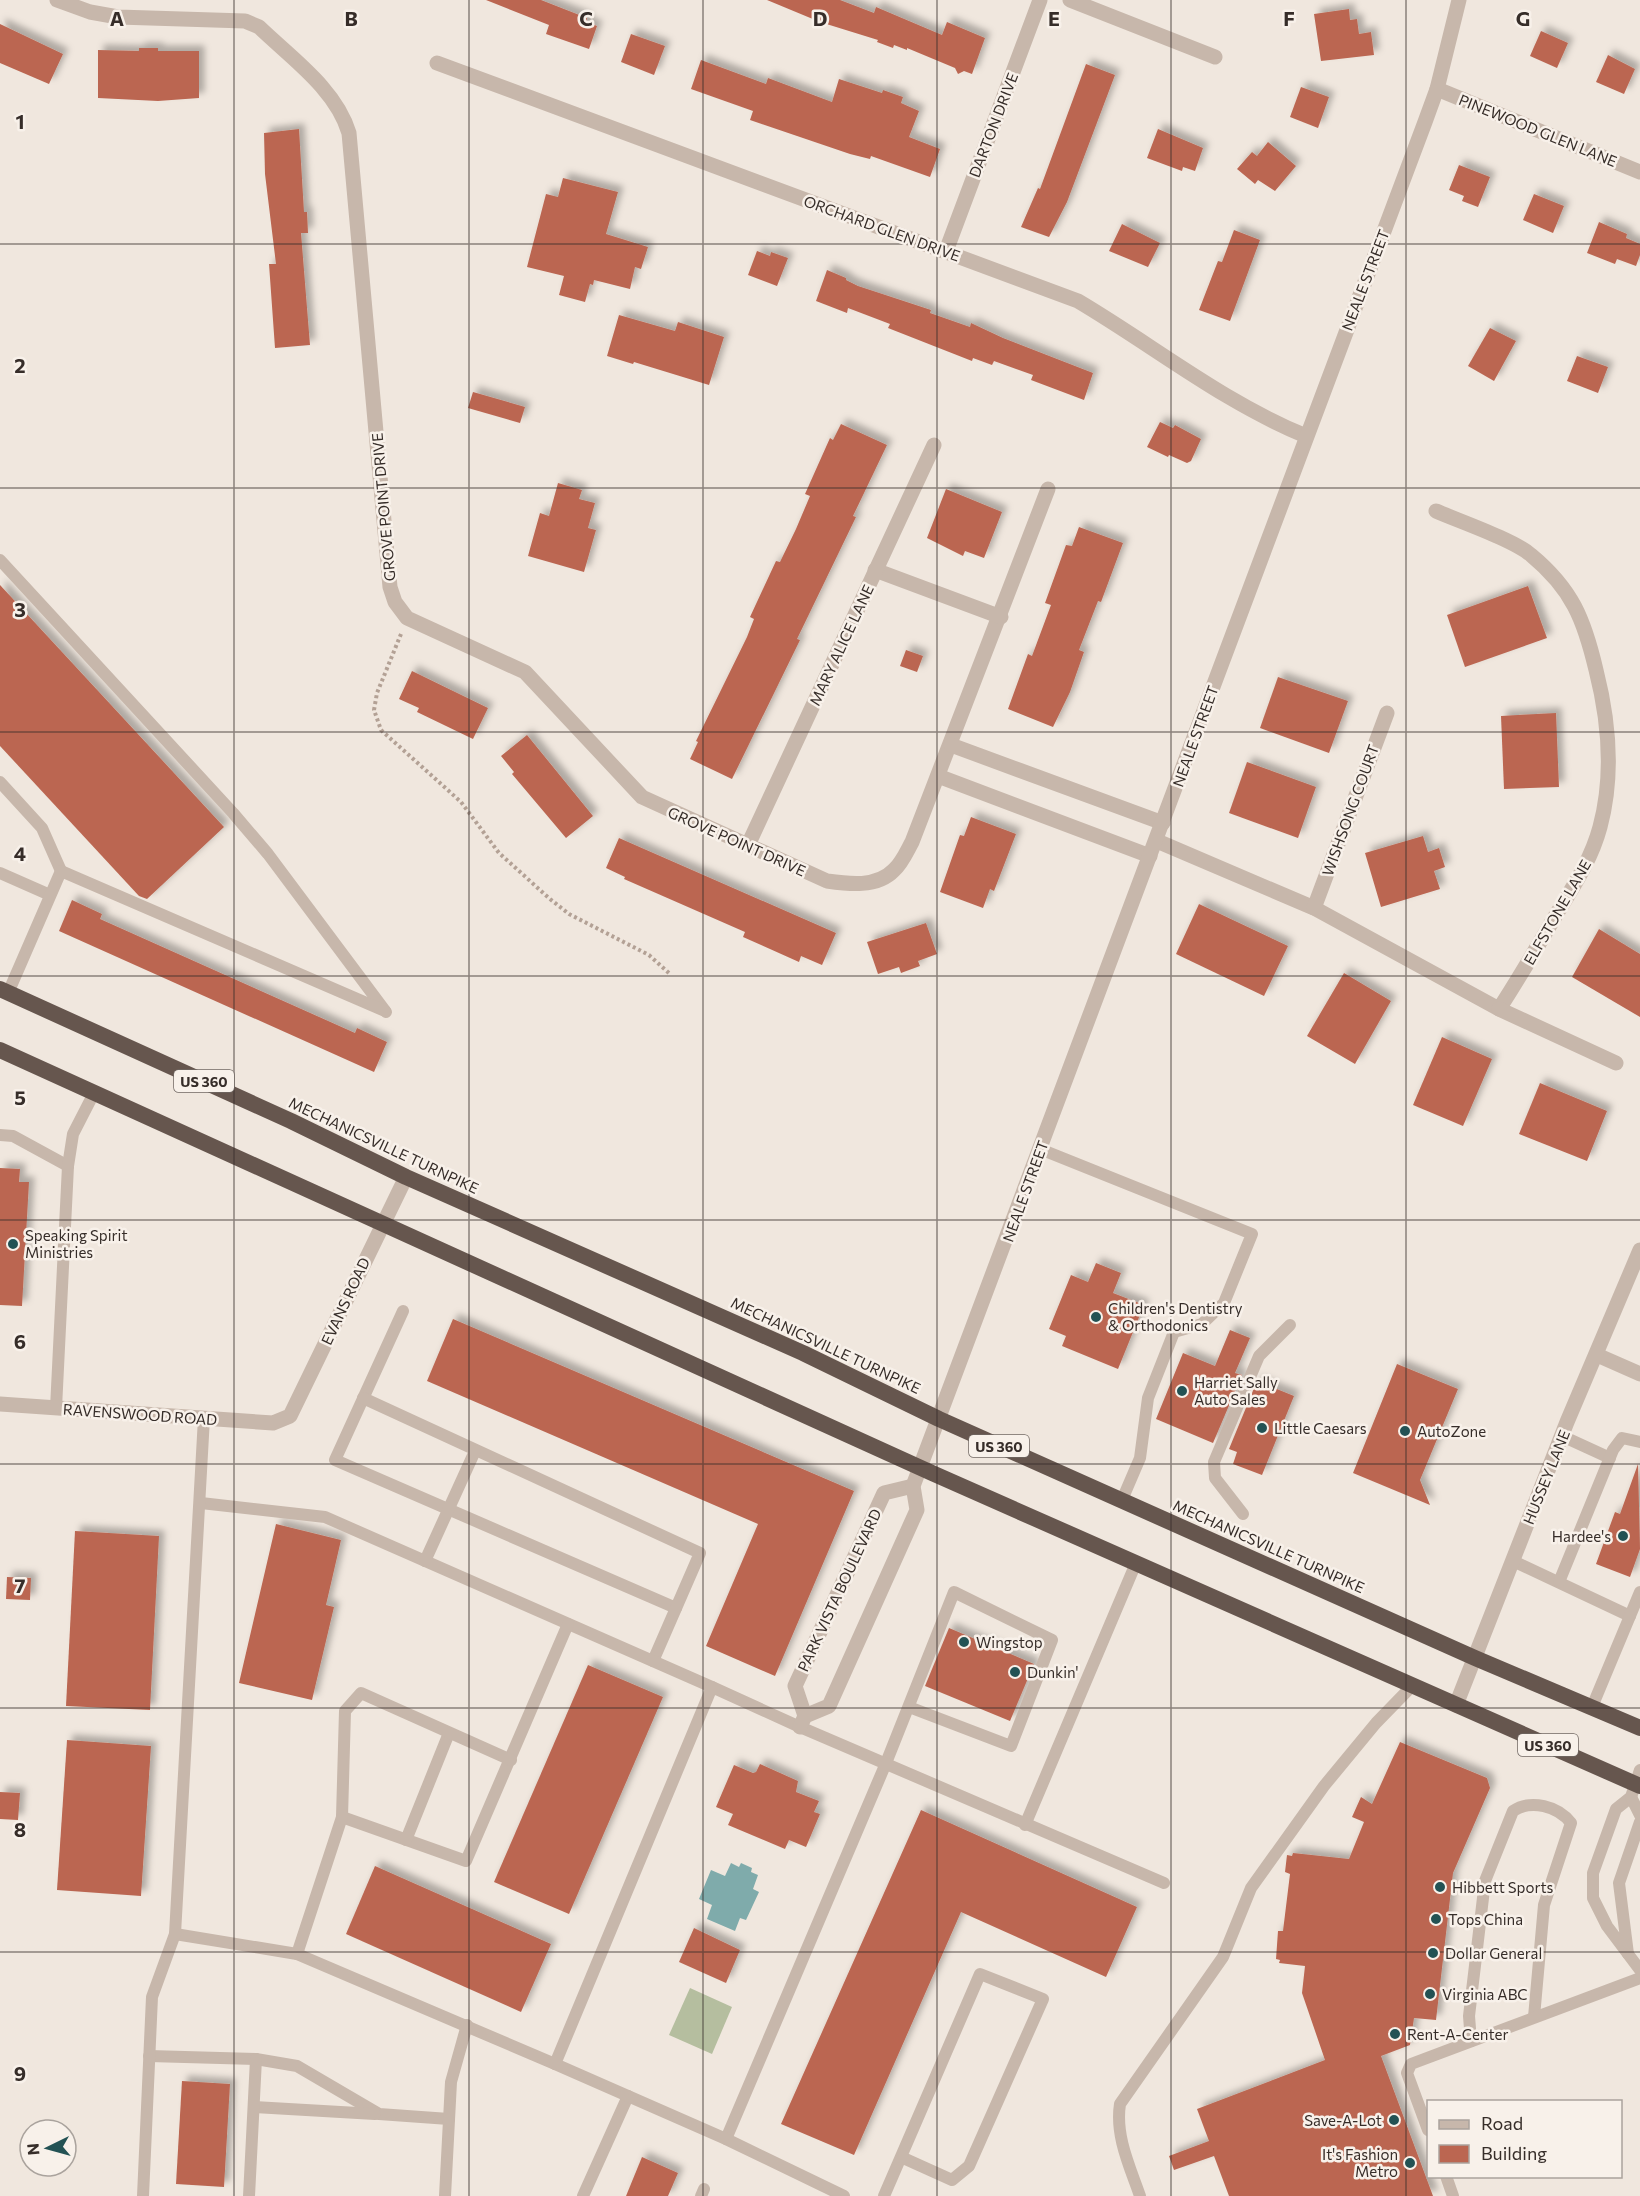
<svg xmlns="http://www.w3.org/2000/svg" width="1640" height="2196" font-family="Commissioner,sans-serif">
<defs>
<filter id="shadow"><feDropShadow dx="5.5" dy="-5.5" stdDeviation="3" flood-color="#0004"/></filter>
</defs>
<rect width="100%" height="100%" fill="#f0e7de"/>
<polygon fill="#b5be9f" points="690,1988 732,2007 712,2054 669,2035"/>
<polygon fill="#7fabab" points="731,1863 739,1867 741,1863 752,1868 751,1872 758,1875 753,1889 759,1892 746,1920 740,1918 735,1931 707,1919 712,1905 699,1899 711,1870 725,1876"/>
<g fill="#bb6651" filter="url(#shadow)">
<polygon points="486,0 541,0 587,18 586,22 597,26 589,49 546,34 549,25"/>
<polygon points="767,0 840,0 874,13 876,7 942,35 947,22 985,38 972,74 964,71 958,74 955,68 907,48 907,50 894,45 893,48 877,42 878,40 820,22"/>
<polygon points="1349,9 1350,20 1357,19 1359,34 1371,32 1374,55 1321,61 1314,14"/>
<polygon points="0,24 63,54 49,84 0,63"/>
<polygon points="1541,31 1568,43 1557,68 1530,56"/>
<polygon points="631,34 665,46 654,75 621,62"/>
<polygon points="139,48 158,48 158,51 199,51 199,98 158,101 98,98 98,50 139,51"/>
<polygon points="1608,55 1635,69 1624,94 1596,82"/>
<polygon points="701,60 766,84 768,78 832,102 839,79 882,93 883,90 903,97 901,103 919,111 909,137 940,149 930,177 871,156 870,159 850,154 750,120 753,111 691,89"/>
<polygon points="1086,64 1115,75 1067,202 1049,237 1021,227 1038,188 1040,189"/>
<polygon points="1301,87 1329,97 1318,128 1290,117"/>
<polygon points="299,129 304,212 307,212 308,233 301,233 310,345 275,348 269,264 276,264 265,174 264,133"/>
<polygon points="1158,129 1203,148 1195,171 1183,167 1182,171 1147,158"/>
<polygon points="1268,142 1296,166 1275,191 1258,180 1255,184 1237,169 1252,152 1257,156"/>
<polygon points="1459,165 1490,177 1478,207 1462,201 1464,196 1449,190"/>
<polygon points="563,178 618,192 606,234 648,247 641,269 635,267 630,289 594,280 593,285 590,284 585,302 559,295 564,276 527,267 546,194 558,197"/>
<polygon points="1534,194 1564,206 1553,233 1523,220"/>
<polygon points="1599,222 1627,234 1626,238 1640,244 1640,255 1636,266 1617,259 1615,264 1587,253"/>
<polygon points="1122,224 1160,243 1148,267 1109,251"/>
<polygon points="1234,230 1260,240 1230,321 1199,310 1218,261 1222,262"/>
<polygon points="757,251 770,256 771,252 788,258 777,286 748,275"/>
<polygon points="827,270 846,278 846,280 858,286 931,310 930,313 970,327 971,323 1003,338 1093,373 1084,400 1031,380 1033,375 994,361 992,365 973,358 972,361 888,328 890,324 848,308 847,313 816,301"/>
<polygon points="619,315 675,331 678,322 724,337 709,385 634,362 633,364 607,356"/>
<polygon points="1490,328 1516,341 1494,381 1468,366"/>
<polygon points="1577,356 1608,367 1598,393 1567,381"/>
<polygon points="473,392 525,407 520,423 468,408"/>
<polygon points="1160,422 1173,428 1175,425 1201,439 1191,461 1187,463 1169,455 1168,457 1147,447"/>
<polygon points="841,424 887,445 853,516 856,517 797,639 800,640 732,779 690,759 698,742 696,741 747,637 754,619 750,617 776,561 780,562 796,529 810,496 805,494 830,438 833,440"/>
<polygon points="558,483 582,490 579,499 595,503 588,528 596,530 584,572 528,556 540,513 549,516"/>
<polygon points="946,489 1002,512 984,558 965,551 963,556 927,538"/>
<polygon points="1079,527 1123,543 1101,602 1098,601 1079,650 1084,652 1070,692 1053,727 1008,709 1028,654 1032,656 1051,605 1045,603 1066,545 1072,546"/>
<polygon points="0,585 224,827 147,899 139,896 0,746"/>
<polygon points="1528,586 1547,638 1465,667 1447,615"/>
<polygon points="906,650 923,656 917,672 900,666"/>
<polygon points="412,671 488,708 473,739 417,712 419,708 399,699"/>
<polygon points="1278,677 1348,701 1329,753 1260,728"/>
<polygon points="1556,713 1559,787 1504,789 1501,716"/>
<polygon points="527,735 593,816 566,838 512,774 514,772 501,756"/>
<polygon points="1247,762 1316,787 1298,838 1229,813"/>
<polygon points="971,817 1016,834 994,891 990,889 983,908 940,892 960,835 964,836"/>
<polygon points="1423,836 1428,852 1439,848 1445,867 1434,871 1440,889 1381,907 1365,853"/>
<polygon points="619,838 836,933 822,965 801,956 799,962 743,937 745,932 624,879 625,877 606,868"/>
<polygon points="72,900 102,914 100,919 355,1033 357,1028 387,1042 374,1072 59,931"/>
<polygon points="1199,904 1288,946 1264,996 1176,954"/>
<polygon points="926,923 937,954 918,961 920,966 901,973 899,967 878,974 867,942"/>
<polygon points="1599,929 1640,954 1640,1017 1572,977"/>
<polygon points="1344,973 1391,1001 1355,1064 1307,1036"/>
<polygon points="1442,1037 1492,1059 1463,1126 1413,1105"/>
<polygon points="1540,1083 1607,1111 1587,1161 1519,1134"/>
<polygon points="0,1168 20,1169 19,1182 29,1182 22,1306 0,1305"/>
<polygon points="1096,1263 1121,1273 1113,1293 1144,1305 1118,1369 1062,1346 1066,1336 1049,1329 1071,1275 1088,1282"/>
<polygon points="453,1319 854,1491 775,1676 706,1646 758,1524 427,1381"/>
<polygon points="1230,1330 1250,1338 1235,1373 1242,1375 1213,1443 1156,1419 1183,1353 1215,1366"/>
<polygon points="1397,1364 1458,1389 1420,1480 1430,1505 1353,1473"/>
<polygon points="1257,1381 1294,1396 1262,1475 1233,1464 1237,1452 1229,1449"/>
<polygon points="1638,1464 1640,1549 1630,1577 1596,1564 1615,1512 1620,1514"/>
<polygon points="276,1524 341,1540 326,1605 334,1607 312,1700 239,1683"/>
<polygon points="75,1531 159,1536 150,1710 66,1706"/>
<polygon points="7,1577 31,1578 30,1600 6,1599"/>
<polygon points="949,1628 1034,1664 1010,1721 925,1686"/>
<polygon points="588,1665 663,1697 569,1914 494,1882"/>
<polygon points="67,1740 151,1746 141,1896 57,1890"/>
<polygon points="1400,1742 1487,1778 1490,1788 1453,1873 1436,2020 1414,2018 1410,2045 1381,2056 1433,2196 1229,2196 1214,2156 1174,2170 1169,2156 1209,2141 1197,2109 1325,2060 1302,1993 1305,1966 1279,1963 1280,1960 1276,1959 1278,1931 1283,1931 1290,1874 1285,1872 1287,1855 1292,1856 1293,1853 1349,1859 1364,1822 1352,1817 1361,1797 1372,1804"/>
<polygon points="760,1764 798,1781 796,1792 819,1801 814,1812 820,1814 806,1847 789,1840 785,1849 728,1825 733,1814 716,1807 734,1765 753,1773 756,1772"/>
<polygon points="0,1792 20,1793 18,1820 0,1819"/>
<polygon points="921,1810 1137,1907 1106,1977 961,1912 854,2155 781,2124"/>
<polygon points="375,1866 551,1944 521,2012 346,1934"/>
<polygon points="694,1928 740,1950 726,1983 679,1962"/>
<polygon points="182,2081 230,2084 224,2187 176,2184"/>
<polygon points="642,2157 678,2173 668,2196 626,2196"/>
</g>
<g fill="none" stroke-linecap="round" stroke-linejoin="round">
<polyline stroke="#b3a195" stroke-width="4" stroke-dasharray="3 3" stroke-linecap="butt" points="401,634 377,693 374,710 381,730 461,802 499,853 550,899 569,914 649,955 670,974"/>
<g stroke="#c7b7ab" stroke-width="12">
<polyline points="0,560 233,813 268,854 386,1012"/>
<polyline points="0,782 42,828 61,871"/>
<polyline points="0,873 50,895"/>
<polyline points="8,993 61,871 385,1011"/>
<polyline points="0,1135 13,1136 68,1166"/>
<polyline points="1040,1149 1252,1234 1224,1303 1202,1324 1174,1332 1148,1398 1140,1458 1122,1500"/>
<polyline points="403,1311 335,1460 676,1608"/>
<polyline points="363,1398 700,1553 653,1661"/>
<polyline points="56,1408 68,1166 73,1134 94,1093"/>
<polyline points="1562,1436 1610,1458"/>
<polyline points="201,1503 325,1517 712,1687"/>
<polyline points="1243,1514 1215,1478 1214,1462 1259,1356 1290,1325"/>
<polyline points="425,1561 475,1451"/>
<polyline points="1513,1561 1630,1616"/>
<polyline points="1559,1582 1613,1450 1622,1438 1640,1442"/>
<polyline points="1592,1707 1640,1592"/>
<polyline points="1640,1770 1631,1797 1616,1809 1593,1873 1593,1898 1607,1926 1628,1954 1619,1883 1640,1822"/>
<polyline points="1631,1797 1640,1815"/>
<polyline points="342,1817 466,1861 568,1624"/>
<polyline points="1025,1825 1136,1563"/>
<polyline points="406,1840 449,1733"/>
<polyline points="175,1934 297,1954 555,2064"/>
<polyline points="297,1954 342,1817 345,1711 361,1693 511,1760"/>
<polyline points="1628,1954 1640,1970"/>
<path d="M 1471,2041 L 1469,2016 L 1485,1881 L 1513,1811 C 1531,1799 1558,1806 1571,1823 L 1544,1905 L 1534,2017"/>
<polyline points="149,2056 256,2059 297,2066 379,2114 449,2119"/>
<polyline points="254,2107 375,2114"/>
<polyline points="1428,2130 1407,2073 1411,2064 1640,1978"/>
<polyline points="726,2139 886,1763 954,1592 1052,1640 1011,1746 909,1707"/>
<polyline points="1446,2176 1453,2196"/>
<polyline points="143,2196 152,1997 175,1934 204,1418"/>
<polyline points="249,2196 256,2059"/>
<polyline points="445,2196 451,2082 467,2025"/>
<polyline points="583,2196 628,2096"/>
<polyline points="701,2196 704,2189"/>
<polyline points="844,2196 726,2139 555,2064 712,1687 800,1727 1164,1883"/>
<polyline points="884,2196 980,1974 1043,1999 969,2166 952,2180 901,2157"/>
<path d="M 1140,2196 C 1130,2167 1115,2136 1120,2104 L 1223,1957 L 1251,1888 L 1324,1786 L 1376,1723 L 1412,1686"/>
</g>
<g stroke="#c7b7ab" stroke-width="15">
<path d="M 57,0 L 90,12 L 118,17 L 245,21 L 259,27 C 291,58 336,89 349,133 L 390,587 L 395,602 L 407,618 L 525,672 L 642,797 L 827,881 C 848,884 877,888 894,870 C 902,863 907,851 912,842 L 1048,489"/>
<polyline points="1070,0 1215,57"/>
<path d="M 437,63 L 1078,301 C 1154,346 1223,402 1306,436"/>
<polyline points="1437,89 1640,172"/>
<polyline points="946,251 1040,0"/>
<polyline points="875,570 1001,617"/>
<polyline points="951,745 1163,823"/>
<polyline points="938,776 1150,856"/>
<path d="M 1157,841 L 1314,908 L 1499,1009 C 1518,980 1536,949 1553,920 C 1571,890 1591,861 1600,827 C 1614,775 1609,721 1596,670 C 1584,619 1572,589 1531,555 C 1514,540 1459,521 1436,511"/>
<polyline points="748,845 934,445"/>
<polyline points="1314,908 1387,713"/>
<polyline points="1499,1009 1616,1063"/>
<polyline points="1597,1355 1640,1374"/>
<polyline points="0,1404 273,1423 290,1416 406,1177"/>
<polyline points="1456,1705 1567,1422 1640,1250"/>
<polyline points="805,1716 795,1686 884,1493 913,1486"/>
<polyline points="800,1727 805,1716 829,1706 917,1510 913,1486 1425,122 1437,89 1459,0"/>
</g>
<g stroke="#66564e" stroke-width="16">
<polyline points="0,989 291,1121 406,1177 803,1353 939,1419 1475,1658 1640,1728"/>
<polyline points="0,1050 932,1473 1640,1786"/>
</g>
</g>
<path fill="none" stroke="#362d29" stroke-width="1.5" stroke-opacity="0.55" d="M 234,0 L 234,2196M 469,0 L 469,2196M 703,0 L 703,2196M 937,0 L 937,2196M 1171,0 L 1171,2196M 1406,0 L 1406,2196M 0,244 L 1640,244M 0,488 L 1640,488M 0,732 L 1640,732M 0,976 L 1640,976M 0,1220 L 1640,1220M 0,1464 L 1640,1464M 0,1708 L 1640,1708M 0,1952 L 1640,1952"/>
<g fill="#235254" stroke="#f8f1ea" stroke-width="2">
<circle cx="13" cy="1244" r="6"/>
<circle cx="1096" cy="1317" r="6"/>
<circle cx="1182" cy="1391" r="6"/>
<circle cx="1262" cy="1428" r="6"/>
<circle cx="1405" cy="1431" r="6"/>
<circle cx="1623" cy="1536" r="6"/>
<circle cx="964" cy="1642" r="6"/>
<circle cx="1015" cy="1672" r="6"/>
<circle cx="1440" cy="1887" r="6"/>
<circle cx="1436" cy="1919" r="6"/>
<circle cx="1433" cy="1953" r="6"/>
<circle cx="1430" cy="1994" r="6"/>
<circle cx="1395" cy="2034" r="6"/>
<circle cx="1394" cy="2120" r="6"/>
<circle cx="1410" cy="2163" r="6"/>
</g>
<g text-anchor="middle" dominant-baseline="central" stroke-width="5" stroke-linejoin="round" paint-order="stroke">
<g fill="#f8f1ea" stroke="#706863" stroke-width="1.5">
<rect x="174" y="1070" width="60" height="22" rx="4.5"/>
<rect x="969" y="1435" width="60" height="22" rx="4.5"/>
<rect x="1518" y="1734" width="60" height="22" rx="4.5"/>
</g>
<g font-size="14" font-weight="bold" fill="#362d29">
<text x="204" y="1081">US 360</text>
<text x="999" y="1446">US 360</text>
<text x="1548" y="1745">US 360</text>
</g>
<g font-size="15" fill="#362d29" stroke="#f8f1ea">
<text transform="translate(993 125) rotate(-69)">DARTON DRIVE</text>
<text transform="translate(1538 130) rotate(22)">PINEWOOD GLEN LANE</text>
<text transform="translate(882 228) rotate(20)">ORCHARD GLEN DRIVE</text>
<text transform="translate(1365 280) rotate(-69)">NEALE STREET</text>
<text transform="translate(383 507) rotate(-95)">GROVE POINT DRIVE</text>
<text transform="translate(841 645) rotate(-65)">MARY ALICE LANE</text>
<text transform="translate(1195 736) rotate(-70)">NEALE STREET</text>
<text transform="translate(1350 810) rotate(-70)">WISHSONG COURT</text>
<text transform="translate(737 841) rotate(24)">GROVE POINT DRIVE</text>
<text transform="translate(1557 912) rotate(-60)">ELFSTONE LANE</text>
<text transform="translate(384 1145) rotate(25)">MECHANICSVILLE TURNPIKE</text>
<text transform="translate(1025 1191) rotate(-70)">NEALE STREET</text>
<text transform="translate(345 1301) rotate(-65)">EVANS ROAD</text>
<text transform="translate(826 1345) rotate(25)">MECHANICSVILLE TURNPIKE</text>
<text transform="translate(140 1414) rotate(4)">RAVENSWOOD ROAD</text>
<text transform="translate(1546 1477) rotate(-68)">HUSSEY LANE</text>
<text transform="translate(1269 1546) rotate(24)">MECHANICSVILLE TURNPIKE</text>
<text transform="translate(839 1590) rotate(-65)">PARK VISTA BOULEVARD</text>
</g>
<g font-size="15" fill="#362d29" stroke="#f8f1ea" text-anchor="start">
<text x="25" y="1235">Speaking Spirit<tspan x="25" dy="17">Ministries</tspan></text>
<text x="1108" y="1308">Children's Dentistry<tspan x="1108" dy="17">&amp; Orthodonics</tspan></text>
<text x="1194" y="1382">Harriet Sally<tspan x="1194" dy="17">Auto Sales</tspan></text>
<text x="1274" y="1428">Little Caesars</text>
<text x="1417" y="1431">AutoZone</text>
<text x="1611" y="1536" text-anchor="end">Hardee's</text>
<text x="976" y="1642">Wingstop</text>
<text x="1027" y="1672">Dunkin'</text>
<text x="1452" y="1887">Hibbett Sports</text>
<text x="1448" y="1919">Tops China</text>
<text x="1445" y="1953">Dollar General</text>
<text x="1442" y="1994">Virginia ABC</text>
<text x="1407" y="2034">Rent-A-Center</text>
<text x="1382" y="2120" text-anchor="end">Save-A-Lot</text>
<text x="1398" y="2154" text-anchor="end">It's Fashion<tspan x="1398" dy="17">Metro</tspan></text>
</g>
</g>
<g font-size="20" text-anchor="middle" font-weight="bold" fill="#362d29" stroke="#f8f1ea" stroke-width="5" stroke-linejoin="round" paint-order="stroke">
<text x="117" y="26">A</text>
<text x="351" y="26">B</text>
<text x="586" y="26">C</text>
<text x="820" y="26">D</text>
<text x="1054" y="26">E</text>
<text x="1289" y="26">F</text>
<text x="1523" y="26">G</text>
<text x="20" y="129">1</text>
<text x="20" y="373">2</text>
<text x="20" y="617">3</text>
<text x="20" y="861">4</text>
<text x="20" y="1105">5</text>
<text x="20" y="1349">6</text>
<text x="20" y="1593">7</text>
<text x="20" y="1837">8</text>
<text x="20" y="2081">9</text>
</g>
<rect x="1427" y="2100" width="195" height="78" fill="#f8f1ea" stroke="#aaa39d" stroke-width="1.5"/>
<rect x="1439" y="2120" width="30" height="9" fill="#c7b7ab" stroke="#aaa39d" stroke-width="1.5"/>
<text x="1481" y="2130" font-size="18" fill="#362d29">Road</text>
<rect x="1439" y="2145" width="30" height="18" fill="#bb6651" stroke="#aaa39d" stroke-width="1.5"/>
<text x="1481" y="2160" font-size="18" fill="#362d29">Building</text>
<g transform="translate(48 2148) rotate(265)"><circle r="28" fill="#f8f1ea" stroke="#aaa39d" stroke-width="1.5"/>
<path d="M0-4.5L10 22L0 15L-10 22Z" fill="#235254"/>
<text y="-9" font-size="16" font-weight="bold" text-anchor="middle" fill="#362d29">N</text>
</g>
</svg>
